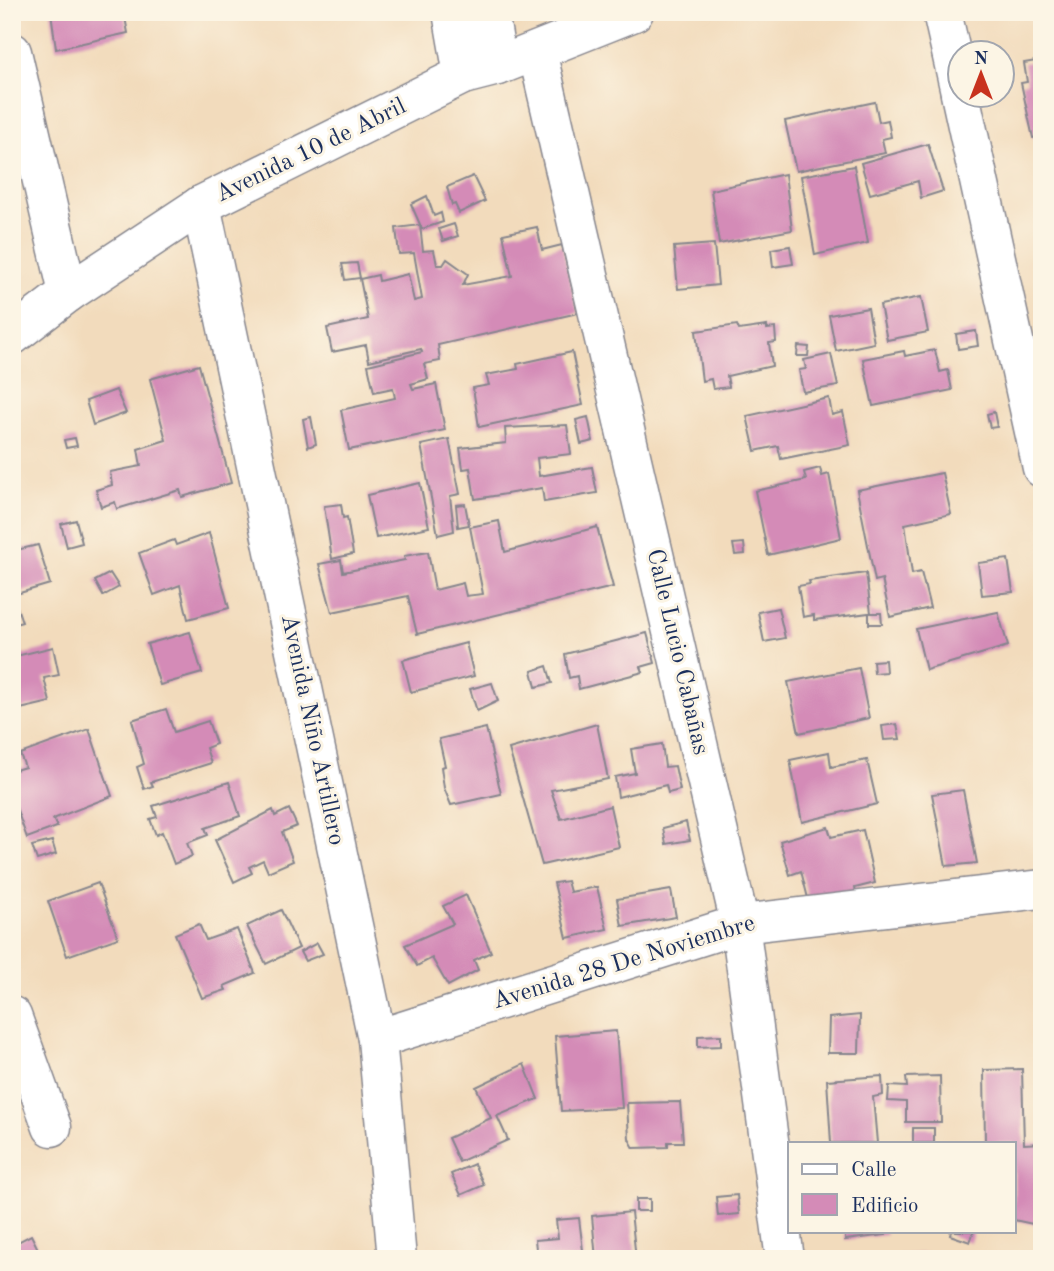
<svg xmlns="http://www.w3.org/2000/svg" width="1054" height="1271" font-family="'Old Standard TT',serif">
<rect width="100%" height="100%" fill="#fcf5e5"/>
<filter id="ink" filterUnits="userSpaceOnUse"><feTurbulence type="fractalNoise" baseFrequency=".0143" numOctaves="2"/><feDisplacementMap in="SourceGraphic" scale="14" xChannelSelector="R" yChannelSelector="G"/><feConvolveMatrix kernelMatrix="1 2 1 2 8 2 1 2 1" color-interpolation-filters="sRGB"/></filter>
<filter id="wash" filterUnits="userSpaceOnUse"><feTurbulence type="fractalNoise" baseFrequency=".00686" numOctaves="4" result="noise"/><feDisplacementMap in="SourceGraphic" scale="28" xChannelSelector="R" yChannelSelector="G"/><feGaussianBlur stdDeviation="1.57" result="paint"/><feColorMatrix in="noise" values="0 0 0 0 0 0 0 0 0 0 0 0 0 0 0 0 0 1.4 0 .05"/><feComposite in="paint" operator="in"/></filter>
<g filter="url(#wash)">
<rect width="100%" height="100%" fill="#f2dbbc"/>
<g id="blocks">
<g fill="#d48bb7">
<polygon points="51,12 124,12 128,33 56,49"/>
<polygon points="1042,60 1042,137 1033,138 1021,83 1027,82 1024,63"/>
<polygon points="875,102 879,122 888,120 891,137 882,139 885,153 796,171 785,121"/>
<polygon points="928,144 943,191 921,198 918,181 870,194 861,163"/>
<polygon points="854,166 868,243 815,255 801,176"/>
<polygon points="785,174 792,230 719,244 711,190"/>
<polygon points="473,176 485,201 459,213 455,204 452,205 447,187"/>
<polygon points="427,196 434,216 441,213 443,222 422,229 411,204"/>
<polygon points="454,224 458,236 443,241 439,229"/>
<polygon points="420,225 423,251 434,250 437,265 443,265 447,259 468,274 463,285 512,276 503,234 537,227 542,250 562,245 578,313 438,345 440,361 424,364 428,379 411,384 413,389 436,384 445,430 349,450 341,410 395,398 393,388 374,392 368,365 422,352 421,349 369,361 366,345 332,352 327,328 368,319 360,279 378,275 379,281 408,274 414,301 422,299 414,253 399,254 396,228"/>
<polygon points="714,244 718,285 678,289 674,247"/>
<polygon points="790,246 793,264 773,267 771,249"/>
<polygon points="357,263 360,278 345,280 342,264"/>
<polygon points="921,297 928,332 887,340 880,305"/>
<polygon points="868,308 874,343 836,351 829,315"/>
<polygon points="737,325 739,330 767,326 767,329 775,328 776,342 769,343 772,366 727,376 729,387 713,389 711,379 702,381 696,331"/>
<polygon points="976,331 978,346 958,349 956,334"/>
<polygon points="798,346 809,347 808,356 797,356"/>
<polygon points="935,350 940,372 948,370 952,390 873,406 863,359 904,351 905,356"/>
<polygon points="572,352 583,405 479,427 473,388 489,385 486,375 518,369 517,364"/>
<polygon points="831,354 838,386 803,392 799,370 806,369 804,360"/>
<polygon points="199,365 231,483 182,497 180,490 117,509 115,502 101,507 96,490 112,485 110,472 141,466 138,449 166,440 150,379"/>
<polygon points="116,390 126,413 93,425 86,401"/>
<polygon points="829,398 832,415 843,412 850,445 781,459 778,446 755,451 747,416"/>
<polygon points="994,412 997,427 990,428 987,414"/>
<polygon points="311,417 316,444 308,447 303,419"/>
<polygon points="588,417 593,441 581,444 576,420"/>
<polygon points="567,425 571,454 537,458 539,476 592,467 597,493 544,502 542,488 475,499 470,468 463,469 460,448 506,443 505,428"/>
<polygon points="75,438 77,446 66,448 64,440"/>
<polygon points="449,439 460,494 450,496 454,531 438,535 421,445"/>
<polygon points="820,468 822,476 829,474 841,538 768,555 755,491 806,480 804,472"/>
<polygon points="942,473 951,514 905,524 912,574 921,572 930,608 890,617 882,579 875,581 857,490"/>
<polygon points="420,483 429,527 376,538 367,495"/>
<polygon points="341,504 343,518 347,517 353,554 332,559 324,506"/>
<polygon points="465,504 469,525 458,527 456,505"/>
<polygon points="76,520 82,543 67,547 61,524"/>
<polygon points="499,521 505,552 597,527 613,587 417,634 408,596 332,612 319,564 341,560 343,572 405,560 404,556 428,552 435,590 463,583 466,596 483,594 470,527"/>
<polygon points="209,533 229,608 188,619 180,585 154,595 139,553 174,540 176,545"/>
<polygon points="744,543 745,554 735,555 733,544"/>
<polygon points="38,545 50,584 13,595 22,622 12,625 12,551"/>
<polygon points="1008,559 1013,592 982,595 978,563"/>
<polygon points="110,573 119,587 103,596 95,581"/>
<polygon points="866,573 871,613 881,613 882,624 869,624 869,613 814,620 814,615 803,617 798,586 810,584 809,581"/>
<polygon points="778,608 785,638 764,642 758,612"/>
<polygon points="998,612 1008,646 926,670 916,629"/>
<polygon points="190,632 202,673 160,685 147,644"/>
<polygon points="647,633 655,663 641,667 643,672 579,689 577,676 569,678 565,654"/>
<polygon points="466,643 474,676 411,692 403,660"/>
<polygon points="53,647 59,675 44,678 50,702 16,710 12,695 12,657"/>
<polygon points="885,660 886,672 874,673 873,661"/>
<polygon points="547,666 552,683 536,687 532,671"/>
<polygon points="859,668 869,718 799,733 788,682"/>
<polygon points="492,683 498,701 477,711 470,689"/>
<polygon points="166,709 174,732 208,721 216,744 206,748 211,763 151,782 153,786 144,789 137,767 144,764 132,720"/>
<polygon points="597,724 608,779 551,790 561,819 610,806 619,847 542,865 509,749"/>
<polygon points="897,724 900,739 884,740 882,726"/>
<polygon points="486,728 501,794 451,805 444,788 441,767 445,766 439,739"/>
<polygon points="89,729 112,796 53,819 57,827 27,838 12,796 12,771 25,767 20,754"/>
<polygon points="662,744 665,767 675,766 680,790 668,793 666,785 618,797 615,777 635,773 631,749"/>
<polygon points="829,752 831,767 867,760 877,804 802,822 790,760"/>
<polygon points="229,782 240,816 205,828 208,835 187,843 192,856 174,864 162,832 156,835 150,819 157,817 153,806"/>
<polygon points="963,790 977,863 946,866 932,794"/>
<polygon points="289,809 297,826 282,832 293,861 268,872 263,860 249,867 252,873 234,882 215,840 273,810 275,816"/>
<polygon points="686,822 690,840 666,844 663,828"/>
<polygon points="828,827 831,837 863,830 875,883 855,888 856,894 810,906 801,871 790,875 780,841"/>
<polygon points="52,841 56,854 37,860 32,846"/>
<polygon points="567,881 570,892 597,887 607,929 567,938 554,883"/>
<polygon points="98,883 118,938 67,956 48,901"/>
<polygon points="671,890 676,917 622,926 617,899"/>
<polygon points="466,895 491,952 474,960 478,970 448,986 432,958 417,966 405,945 453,924 443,906"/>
<polygon points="281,910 299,948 266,964 247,926"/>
<polygon points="199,924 206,940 237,929 255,973 224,986 226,990 202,998 175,934"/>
<polygon points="317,943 323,954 305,961 300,952"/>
<polygon points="860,1015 859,1053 828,1053 829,1018"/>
<polygon points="616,1031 622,1108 561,1111 555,1036"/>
<polygon points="721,1035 721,1046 698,1047 698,1036"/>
<polygon points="524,1064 538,1099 497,1116 508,1140 459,1162 448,1138 491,1118 476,1087"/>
<polygon points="1022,1069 1024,1144 1042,1143 1042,1226 1014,1220 1014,1143 985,1143 984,1070"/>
<polygon points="882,1076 883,1095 873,1097 877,1143 831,1143 827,1080"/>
<polygon points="940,1076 941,1122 906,1122 906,1102 888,1101 889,1086 907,1087 906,1077"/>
<polygon points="680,1102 683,1142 668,1142 668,1147 634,1148 629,1139 627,1103"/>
<rect x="913" y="1128" width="21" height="15"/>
<polygon points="474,1164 484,1185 461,1195 451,1174"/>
<polygon points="737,1195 739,1214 718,1216 716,1197"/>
<rect x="636" y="1199" width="14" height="12"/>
<polygon points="631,1212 636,1259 596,1259 592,1216"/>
<polygon points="579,1218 584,1259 537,1257 535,1240 558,1238 556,1220"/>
<polygon points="845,1231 885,1231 886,1235 845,1240"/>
<polygon points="951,1231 974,1231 970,1242 950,1235"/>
<polygon points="31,1235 42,1257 12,1259 12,1245"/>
<polygon points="927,1253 927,1259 861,1259 861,1257"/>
<polygon points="1042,1254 1042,1259 1014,1259 1014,1257"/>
<polygon points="702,1255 702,1259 672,1259 672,1257"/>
</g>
</g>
</g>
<g filter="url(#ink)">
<use href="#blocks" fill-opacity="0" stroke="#86858d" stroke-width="2"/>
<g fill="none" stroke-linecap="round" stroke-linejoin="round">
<g stroke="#86858d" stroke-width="41">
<g id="minor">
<polyline points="452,12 463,75"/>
<polyline points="489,12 498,66"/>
<polyline points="942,12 960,92"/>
<polyline points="537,51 740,924 785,1259"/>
<polyline points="12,52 68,293"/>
<polyline points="960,94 1042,468"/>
<polyline points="201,205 377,1039 397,1259"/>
<polyline points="12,1016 52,1127"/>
<polyline points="377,1039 740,924 1042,889"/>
</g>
</g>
<g stroke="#86858d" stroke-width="41">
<polyline id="tertiary" points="12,336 68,293 201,205 463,75 498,66 634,12"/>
</g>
<use href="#minor" stroke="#fff" stroke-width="38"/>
<use href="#tertiary" stroke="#fff" stroke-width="38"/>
</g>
</g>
<g text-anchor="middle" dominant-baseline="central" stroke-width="6" stroke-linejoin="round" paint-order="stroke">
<g font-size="24" fill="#1b2f5e" stroke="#fcf5e5">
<text transform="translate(311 151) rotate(-26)">Avenida 10 de Abril</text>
<text transform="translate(677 652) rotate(77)">Calle Lucio Cabañas</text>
<text transform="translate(312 730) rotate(78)">Avenida Niño Artillero</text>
<text transform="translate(624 963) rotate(-17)">Avenida 28 De Noviembre</text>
</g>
</g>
<rect width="1054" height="1271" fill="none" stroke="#fcf5e5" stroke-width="42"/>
<rect x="788" y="1142" width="228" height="91" fill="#fcf5e5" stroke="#a2a6af" stroke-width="2"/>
<rect x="802" y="1164" width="35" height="10" fill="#ffffff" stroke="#a2a6af" stroke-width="2"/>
<text x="851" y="1176" font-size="21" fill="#1b2f5e">Calle</text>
<rect x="802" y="1194" width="35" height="21" fill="#d48bb7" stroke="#a2a6af" stroke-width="2"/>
<text x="851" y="1212" font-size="21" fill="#1b2f5e">Edificio</text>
<g transform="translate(981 74)"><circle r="33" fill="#fcf5e5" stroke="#a2a6af" stroke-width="2"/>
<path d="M0-5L12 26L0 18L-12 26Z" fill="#c8321e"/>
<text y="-10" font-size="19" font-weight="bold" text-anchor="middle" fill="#1b2f5e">N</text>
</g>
</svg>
